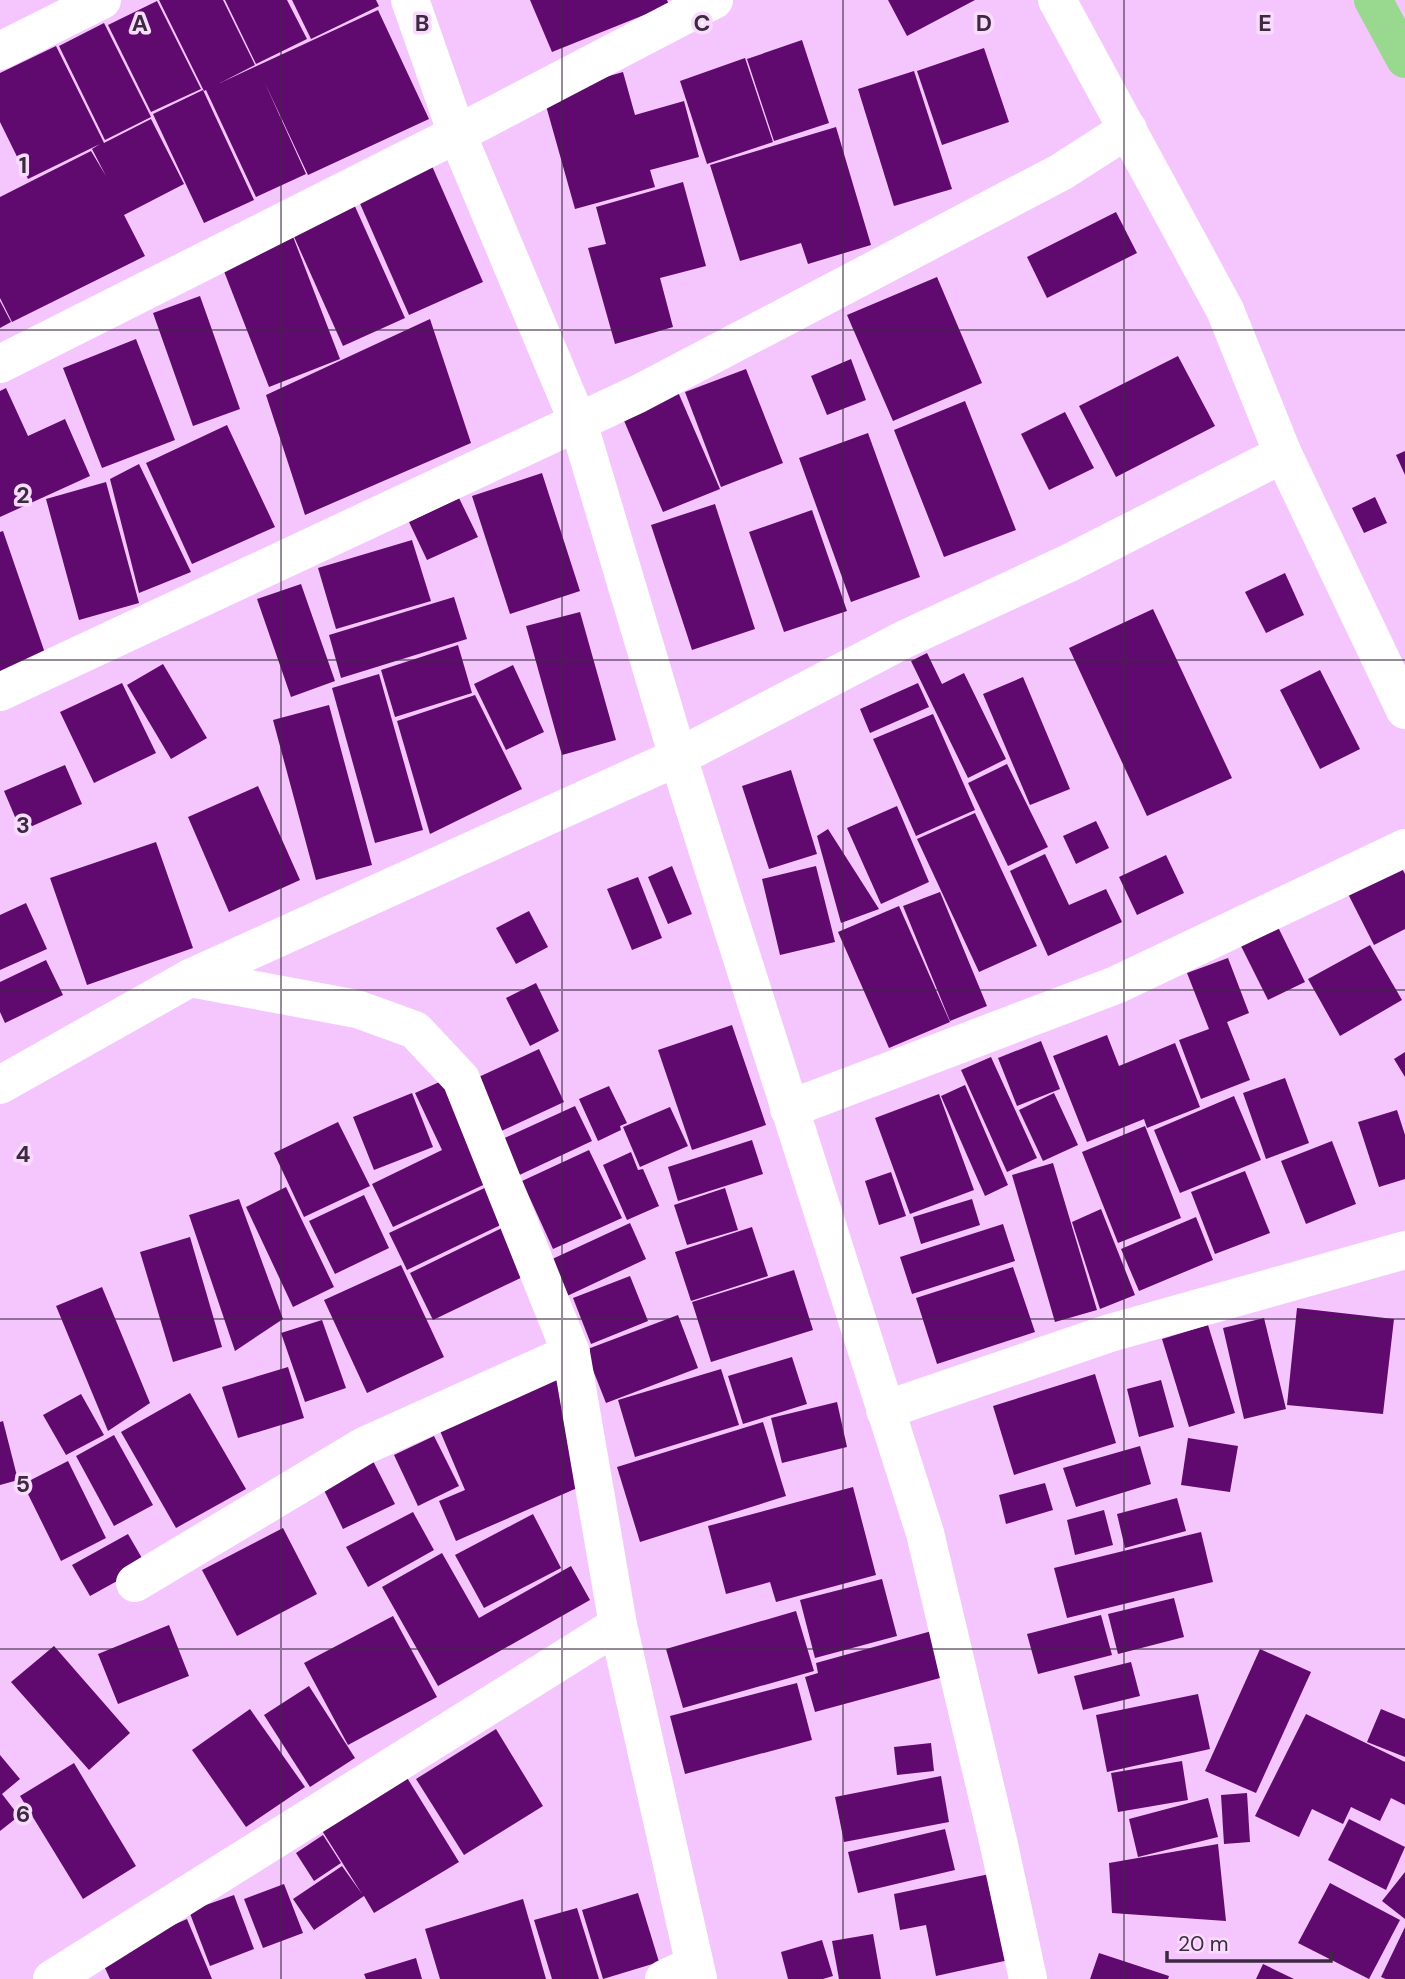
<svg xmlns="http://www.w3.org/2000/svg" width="1405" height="1979" font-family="'DM Sans',sans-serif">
<rect width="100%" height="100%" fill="#f5c6fe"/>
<g fill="#60096f">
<polygon points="159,0 223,0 255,65 220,83 378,10 429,119 308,175 264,81 306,174 256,197 206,90 204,91"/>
<polygon points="225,0 287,0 307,39 256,64"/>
<polygon points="292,0 376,0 379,6 311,39"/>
<polygon points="530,0 667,0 669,5 552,52"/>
<polygon points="888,0 975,0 907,36"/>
<polygon points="157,1 201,89 151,112 108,25"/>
<polygon points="104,23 151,117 105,140 59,46"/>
<polygon points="802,40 829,123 774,141 747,59"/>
<polygon points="56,46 104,143 151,119 184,184 124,215 145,256 12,322 0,298 0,197 91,151 106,176 92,149 100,144 28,179 0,122 0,73"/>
<polygon points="984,48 1009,122 942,145 917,71"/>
<polygon points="745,58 773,142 707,164 680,81"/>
<polygon points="914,71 952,189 894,206 858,89"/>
<polygon points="623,72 635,115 684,101 699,157 650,170 655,187 575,209 543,95"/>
<polygon points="203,90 254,200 204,223 153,114"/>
<polygon points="836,127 871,245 808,264 801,243 740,261 710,165"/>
<polygon points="432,166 483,282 409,315 358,199"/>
<polygon points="683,182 706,266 660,278 673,327 615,344 588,248 606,244 596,207"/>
<polygon points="353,202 405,318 343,346 291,230"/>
<polygon points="1116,212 1137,253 1047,298 1027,257"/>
<polygon points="292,234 340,359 269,387 220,261"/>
<polygon points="937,277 982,383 893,421 847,315"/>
<polygon points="200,296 240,409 193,426 153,313"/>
<polygon points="0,301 11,322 0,328"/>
<polygon points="430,319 471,443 305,515 266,395"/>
<polygon points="136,339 175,440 102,468 63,368"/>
<polygon points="1178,356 1215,426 1116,477 1079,406"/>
<polygon points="851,359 866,400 827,415 811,376"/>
<polygon points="746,369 783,463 721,487 685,392"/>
<polygon points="6,388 28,436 65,419 90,476 0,517 0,391"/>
<polygon points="678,392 720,489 663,512 622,416"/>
<polygon points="965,401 1016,530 944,557 894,430"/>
<polygon points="1065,412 1094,468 1049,490 1021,434"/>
<polygon points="227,425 275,527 192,564 146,463"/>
<polygon points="868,433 920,577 851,602 799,458"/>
<polygon points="1405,451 1405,475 1396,455"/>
<polygon points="139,464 191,572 139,593 110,479"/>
<polygon points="542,473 580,591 510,614 472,496"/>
<polygon points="106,482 139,603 79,620 46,499"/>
<polygon points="1375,497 1387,523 1364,533 1352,508"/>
<polygon points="459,498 478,537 427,560 409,522"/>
<polygon points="715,504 755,629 692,650 651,525"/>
<polygon points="812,510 847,611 784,632 749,532"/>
<polygon points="3,531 46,656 0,672 0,532"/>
<polygon points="412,540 431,601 336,629 318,568"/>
<polygon points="1285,573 1304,615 1266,633 1245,592"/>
<polygon points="301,584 335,681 291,697 257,599"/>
<polygon points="454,597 467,639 341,678 329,635"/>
<polygon points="1153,609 1232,778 1147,816 1069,648"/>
<polygon points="580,612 616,740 562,755 526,626"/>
<polygon points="458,645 472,693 395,717 381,670"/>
<polygon points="927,653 942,684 964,673 1006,759 968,778 911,661"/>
<polygon points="163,664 207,738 171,759 127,685"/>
<polygon points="513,665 544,732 506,750 474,684"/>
<polygon points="1320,670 1360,749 1320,769 1280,690"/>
<polygon points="379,674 423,830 375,843 332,688"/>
<polygon points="1023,677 1070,789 1030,805 983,694"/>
<polygon points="122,683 156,753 94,783 60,712"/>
<polygon points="918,683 929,707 870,733 860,709"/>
<polygon points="475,695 522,789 430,834 397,721"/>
<polygon points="329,705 372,865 316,880 273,720"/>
<polygon points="933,714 975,810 916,836 873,739"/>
<polygon points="1007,764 1048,847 1008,866 968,783"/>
<polygon points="65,765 82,804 21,831 4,791"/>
<polygon points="791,770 817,854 769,869 742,786"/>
<polygon points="258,786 300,880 229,912 188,817"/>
<polygon points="897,806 929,882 881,904 847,828"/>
<polygon points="975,813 1037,946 979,972 917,839"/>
<polygon points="1096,821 1109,848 1076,864 1063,836"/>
<polygon points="828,829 879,909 841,923 817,836"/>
<polygon points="156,842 193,948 87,985 50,878"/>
<polygon points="1045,854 1069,905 1106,889 1122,922 1048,956 1010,871"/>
<polygon points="1166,855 1184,893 1137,915 1119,877"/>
<polygon points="1399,863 1405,874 1405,929 1374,945 1346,890"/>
<polygon points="672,866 692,914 668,924 648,877"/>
<polygon points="816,866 835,942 780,955 762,879"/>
<polygon points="638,877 662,938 632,950 607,889"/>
<polygon points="940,892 987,1006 950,1021 903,906"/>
<polygon points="26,903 47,949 0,970 0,915"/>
<polygon points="899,906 950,1022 889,1048 838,932"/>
<polygon points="529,911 548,947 516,964 496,928"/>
<polygon points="1278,927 1305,982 1268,1000 1241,946"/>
<polygon points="1370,945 1402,1000 1340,1036 1308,979"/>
<polygon points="1228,958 1249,1013 1227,1022 1250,1080 1201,1099 1179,1040 1209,1029 1187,973"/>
<polygon points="46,960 63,995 5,1023 0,1012 0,982"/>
<polygon points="536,983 559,1031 530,1046 506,998"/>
<polygon points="732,1025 766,1125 692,1150 658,1050"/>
<polygon points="1107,1035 1119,1066 1175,1043 1200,1107 1147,1128 1144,1119 1087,1142 1053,1056"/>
<polygon points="1041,1041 1060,1089 1017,1106 998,1058"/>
<polygon points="539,1049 564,1102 495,1134 470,1081"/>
<polygon points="1405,1052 1405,1077 1394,1059"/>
<polygon points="991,1057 1037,1158 1007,1172 961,1070"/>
<polygon points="1285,1078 1309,1143 1266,1159 1243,1093"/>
<polygon points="446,1079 494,1180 393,1227 372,1184 442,1150 415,1093"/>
<polygon points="965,1085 1008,1185 985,1196 941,1096"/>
<polygon points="609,1086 627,1123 620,1126 621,1130 598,1141 579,1099"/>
<polygon points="412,1093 433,1147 374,1170 353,1117"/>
<polygon points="1054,1093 1078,1145 1043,1161 1019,1110"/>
<polygon points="939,1094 974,1190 910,1214 875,1118"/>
<polygon points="1234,1096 1261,1160 1180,1193 1154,1130"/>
<polygon points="575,1106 592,1141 513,1178 496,1142"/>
<polygon points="670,1107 688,1146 640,1167 623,1127"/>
<polygon points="1397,1110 1405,1135 1405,1179 1379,1187 1358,1122"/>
<polygon points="338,1122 370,1186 304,1217 274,1153"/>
<polygon points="1145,1126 1181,1218 1118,1243 1082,1152"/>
<polygon points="752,1140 763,1174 678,1201 668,1167"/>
<polygon points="1332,1141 1356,1204 1306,1224 1281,1161"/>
<polygon points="589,1150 622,1218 553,1249 522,1181"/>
<polygon points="631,1152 638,1170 643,1169 659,1206 627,1220 603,1165"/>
<polygon points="1053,1163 1097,1310 1055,1322 1012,1175"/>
<polygon points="1245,1171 1270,1233 1215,1254 1191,1192"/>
<polygon points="891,1172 906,1216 879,1225 865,1181"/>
<polygon points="493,1184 511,1220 407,1270 389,1233"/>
<polygon points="286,1187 334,1287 293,1307 246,1207"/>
<polygon points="725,1188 738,1230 687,1245 674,1205"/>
<polygon points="364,1195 389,1248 335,1274 309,1221"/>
<polygon points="239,1199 283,1319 235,1351 189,1215"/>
<polygon points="972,1199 980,1225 921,1244 913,1217"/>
<polygon points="1101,1209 1135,1295 1100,1309 1072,1222"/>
<polygon points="1196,1217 1213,1260 1139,1291 1121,1249"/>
<polygon points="630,1223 646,1259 565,1297 548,1261"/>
<polygon points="1003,1224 1015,1261 912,1294 900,1257"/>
<polygon points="506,1226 529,1274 433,1320 410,1273"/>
<polygon points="752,1227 768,1276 691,1301 675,1252"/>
<polygon points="190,1237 222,1347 173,1362 140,1252"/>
<polygon points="401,1265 444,1357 367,1393 324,1300"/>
<polygon points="1013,1267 1035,1332 937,1364 916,1298"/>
<polygon points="794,1270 813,1330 711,1362 692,1302"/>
<polygon points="630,1276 648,1321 591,1344 573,1298"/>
<polygon points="102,1287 150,1403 108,1431 56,1306"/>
<polygon points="1297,1308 1394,1319 1383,1414 1287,1405"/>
<polygon points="678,1315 698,1368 606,1403 585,1350"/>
<polygon points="1264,1318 1286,1409 1244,1419 1223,1328"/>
<polygon points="322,1320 346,1388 305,1402 281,1333"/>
<polygon points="1208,1325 1235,1413 1189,1427 1162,1339"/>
<polygon points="792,1357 807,1404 743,1424 728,1376"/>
<polygon points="561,1365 584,1485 456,1541 439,1501 465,1490 435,1419"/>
<polygon points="288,1367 304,1418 238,1438 222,1387"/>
<polygon points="721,1369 739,1425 635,1457 618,1400"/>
<polygon points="1095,1374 1116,1443 1014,1475 993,1406"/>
<polygon points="1161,1380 1174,1427 1139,1437 1127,1389"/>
<polygon points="190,1393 246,1489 176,1528 121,1432"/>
<polygon points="81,1394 104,1435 66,1455 43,1415"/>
<polygon points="837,1402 847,1447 782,1463 771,1418"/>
<polygon points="3,1421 18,1480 0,1485 0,1422"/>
<polygon points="763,1422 786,1496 640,1542 617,1467"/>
<polygon points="114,1435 153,1505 114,1526 76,1456"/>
<polygon points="434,1436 459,1486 418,1506 394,1455"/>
<polygon points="1188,1438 1238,1446 1230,1492 1181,1485"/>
<polygon points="1140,1446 1151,1484 1076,1507 1063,1468"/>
<polygon points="372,1459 395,1504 343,1529 321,1484"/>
<polygon points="68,1461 106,1538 61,1561 23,1484"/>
<polygon points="1045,1483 1053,1510 1006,1524 999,1495"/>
<polygon points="853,1487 876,1575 776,1602 770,1582 726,1594 708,1526"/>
<polygon points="1177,1498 1186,1531 1125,1548 1117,1514"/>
<polygon points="1104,1510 1113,1545 1075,1555 1067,1520"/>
<polygon points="413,1512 434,1550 368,1587 346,1547"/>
<polygon points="533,1514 561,1568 484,1608 455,1555"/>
<polygon points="283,1528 317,1594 237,1636 202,1570"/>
<polygon points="1201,1532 1213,1582 1067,1618 1054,1568"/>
<polygon points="128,1534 146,1565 90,1596 72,1565"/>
<polygon points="442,1553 479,1618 571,1566 590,1600 438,1686 382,1587"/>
<polygon points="882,1579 897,1636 815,1658 800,1600"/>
<polygon points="1174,1598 1184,1637 1118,1654 1108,1614"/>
<polygon points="796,1611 814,1671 683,1708 666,1649"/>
<polygon points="1101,1615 1112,1655 1038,1674 1027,1634"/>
<polygon points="393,1616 437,1697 348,1745 304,1663"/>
<polygon points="169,1625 189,1676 118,1704 98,1654"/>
<polygon points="939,1629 951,1675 815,1712 805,1677 818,1673 816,1663"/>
<polygon points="54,1646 130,1733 89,1770 11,1682"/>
<polygon points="1260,1649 1311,1672 1256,1793 1205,1771"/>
<polygon points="1131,1662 1140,1696 1083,1710 1074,1676"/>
<polygon points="797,1683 812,1740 685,1774 670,1716"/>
<polygon points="309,1686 355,1758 310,1787 264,1715"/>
<polygon points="1198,1694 1210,1749 1107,1772 1096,1715"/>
<polygon points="250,1709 305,1787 246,1827 192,1750"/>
<polygon points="1381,1709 1405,1719 1405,1757 1367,1742"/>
<polygon points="1306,1714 1405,1762 1405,1805 1391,1798 1380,1821 1351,1807 1343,1824 1312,1809 1299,1837 1255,1816"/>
<polygon points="496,1729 543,1806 464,1855 416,1779"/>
<polygon points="931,1743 934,1771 897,1775 894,1747"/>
<polygon points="0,1755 20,1779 2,1794 19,1816 0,1831"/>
<polygon points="1182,1761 1188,1800 1118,1812 1111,1773"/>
<polygon points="74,1763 136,1866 83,1899 20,1796"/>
<polygon points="406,1776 459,1862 374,1913 364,1896 314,1930 293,1899 342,1866 362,1894 321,1829"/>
<polygon points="941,1776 949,1822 844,1842 835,1797"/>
<polygon points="1247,1793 1250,1842 1224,1844 1221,1795"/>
<polygon points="1208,1798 1218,1837 1138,1857 1129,1819"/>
<polygon points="1349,1819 1405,1847 1386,1890 1328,1860"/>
<polygon points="945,1829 955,1870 858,1893 848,1852"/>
<polygon points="323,1835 341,1863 314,1881 296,1853"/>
<polygon points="1218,1844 1226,1921 1112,1913 1109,1863"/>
<polygon points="999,1872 1018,1958 936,1976 926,1925 900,1930 894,1894"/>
<polygon points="1405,1872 1405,1919 1382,1901"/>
<polygon points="1330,1883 1400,1920 1369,1979 1298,1943"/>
<polygon points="284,1884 303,1933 263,1948 244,1899"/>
<polygon points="638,1893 659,1962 603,1979 582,1910"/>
<polygon points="234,1895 254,1949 210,1966 189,1911"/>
<polygon points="523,1899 546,1979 440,1979 425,1929"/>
<polygon points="577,1908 599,1979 552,1979 534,1920"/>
<polygon points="187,1919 212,1979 110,1979 100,1957"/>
<polygon points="1405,1927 1405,1979 1386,1979 1381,1977"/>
<polygon points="873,1934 881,1979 839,1979 832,1941"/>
<polygon points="822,1940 833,1976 823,1979 788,1979 781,1952"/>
<polygon points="1099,1953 1169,1976 1168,1979 1090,1979"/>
<polygon points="416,1958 422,1979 366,1979 364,1974"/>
<polygon points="1263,1964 1294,1979 1256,1979"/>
</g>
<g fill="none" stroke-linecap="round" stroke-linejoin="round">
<g stroke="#fff" stroke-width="38">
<polyline points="410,0 457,134 578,422 678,757 925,1533 999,1845 1028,1979"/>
<polyline points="0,51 102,0"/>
<polyline points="0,364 457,134 714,0"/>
<polyline points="1283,454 1405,710"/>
<polyline points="0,692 638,394 1061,172 1128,129"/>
<polyline points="190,978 357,1009 415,1030 461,1079 571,1353 618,1625 698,1979"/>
<polyline points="0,1085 190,978 678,757 905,639 1069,563 1283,454 1225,310 1057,0"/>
<polyline points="789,1109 1116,985 1405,848"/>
<polyline points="885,1410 1110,1333 1405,1250"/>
<polyline points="135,1583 364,1446 571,1353"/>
<polyline points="52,1979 618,1625"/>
<polyline points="664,1979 694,1965"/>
</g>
<polyline stroke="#98d88f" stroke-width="38" points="1373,0 1405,59"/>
</g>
<path fill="none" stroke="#3c2a3f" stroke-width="2" stroke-opacity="0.55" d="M 281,0 L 281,1979M 562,0 L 562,1979M 843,0 L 843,1979M 1124,0 L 1124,1979M 0,330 L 1405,330M 0,660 L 1405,660M 0,990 L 1405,990M 0,1319 L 1405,1319M 0,1649 L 1405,1649"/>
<g font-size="23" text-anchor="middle" font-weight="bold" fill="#3c2a3f" stroke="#f8dbfd" stroke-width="7" stroke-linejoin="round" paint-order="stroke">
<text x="140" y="31">A</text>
<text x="422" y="31">B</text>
<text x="702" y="31">C</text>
<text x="984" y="31">D</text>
<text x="1265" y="31">E</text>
<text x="23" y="173">1</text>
<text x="23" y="503">2</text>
<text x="23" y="833">3</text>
<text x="23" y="1162">4</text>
<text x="23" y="1492">5</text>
<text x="23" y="1822">6</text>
</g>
<path d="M1167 1951v10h164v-10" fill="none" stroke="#3c2a3f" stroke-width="3.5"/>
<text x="1178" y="1951" font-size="21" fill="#3c2a3f" stroke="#f8dbfd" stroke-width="5" paint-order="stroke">20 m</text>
</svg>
